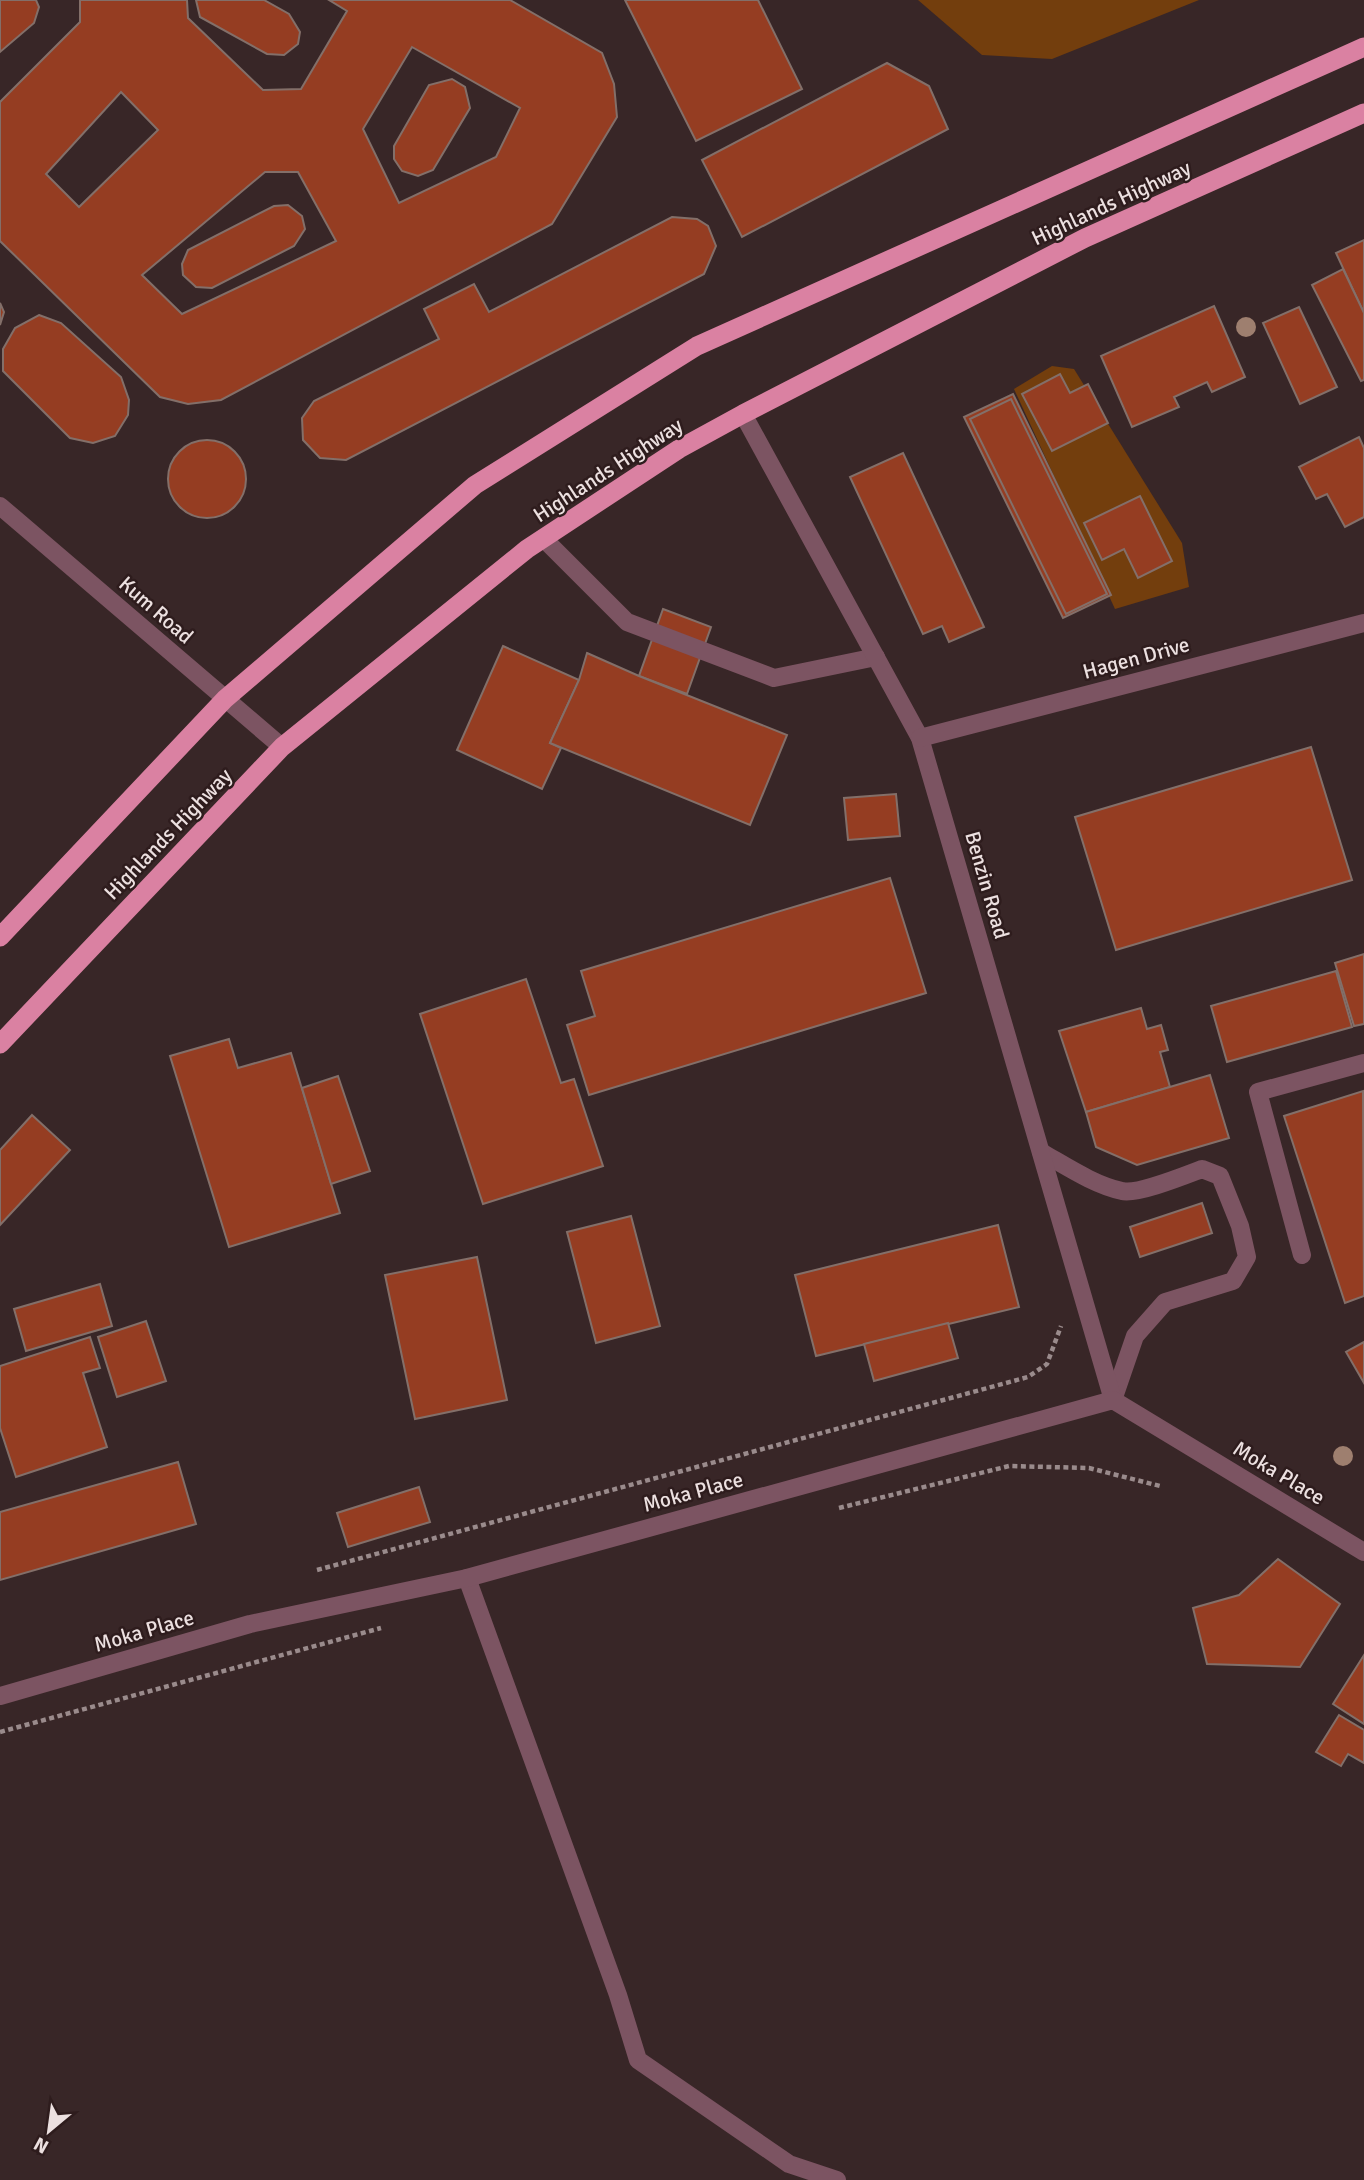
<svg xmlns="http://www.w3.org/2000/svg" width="1364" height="2180" font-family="Signika,sans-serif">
<rect width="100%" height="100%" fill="#382627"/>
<g fill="#733e0d">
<polygon points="918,0 1199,0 1052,59 982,55"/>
<polygon points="1052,366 1074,369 1182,543 1189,587 1115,609 1014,389"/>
</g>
<g fill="#953d22" stroke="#836f69" stroke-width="2" fill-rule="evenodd">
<polygon points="0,0 36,0 39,7 34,23 0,52"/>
<path d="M 80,0 L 187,0 L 188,18 L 263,90 L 301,89 L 347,11 L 329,0 L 510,0 L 602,53 L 614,84 L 617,117 L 552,224 L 221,400 L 188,404 L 160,397 L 0,241 L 0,102 L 80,22 ZM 412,47 L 520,108 L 496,157 L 399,203 L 363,129 ZM 121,92 L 158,130 L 79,207 L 46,174 ZM 265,172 L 298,172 L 336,241 L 182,314 L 142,275 Z"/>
<polygon points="196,0 264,0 289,14 300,32 298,44 284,55 267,54 200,17"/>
<polygon points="625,0 758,0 802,89 696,141"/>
<polygon points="887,63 929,86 948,129 742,237 702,160"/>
<polygon points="452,79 465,87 470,108 433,170 418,176 402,171 394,159 394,146 429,85"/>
<polygon points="288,205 302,216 305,229 294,246 212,288 196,287 183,275 182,264 188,250 274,206"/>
<polygon points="672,217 697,219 708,226 716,246 704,274 346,460 320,458 303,440 302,418 314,401 439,339 424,309 474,284 489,312"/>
<polygon points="1364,240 1364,313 1336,253"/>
<polygon points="1343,269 1364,313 1364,380 1361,381 1312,285"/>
<polygon points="0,303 4,312 0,325"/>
<polygon points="1214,306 1245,377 1212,392 1207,382 1174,397 1179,407 1132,427 1101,356"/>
<polygon points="1299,307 1337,387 1300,404 1263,323"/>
<polygon points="39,315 61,323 121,377 129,400 128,415 115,436 93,443 70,438 3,371 3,349 15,328"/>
<polygon points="1060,374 1070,393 1088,384 1108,423 1052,451 1022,394"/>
<polygon points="1013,394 1111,595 1063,618 964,417"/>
<polygon points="1011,399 1107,594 1066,614 970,419"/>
<polygon points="1359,437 1364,448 1364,517 1345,527 1327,494 1316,499 1299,467"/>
<circle cx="207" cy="479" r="39"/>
<polygon points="903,453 984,627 949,642 942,626 923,634 850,477"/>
<polygon points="1140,496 1172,561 1138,578 1124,549 1102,560 1084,523"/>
<polygon points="663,609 711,627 687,694 639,676"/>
<polygon points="503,646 579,680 550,743 561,748 542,789 457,750"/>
<polygon points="587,653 639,676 787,735 750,825 550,743 579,680"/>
<polygon points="1311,747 1352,880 1116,950 1075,817"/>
<polygon points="896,794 900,836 848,840 844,798"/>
<polygon points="890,878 926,993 589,1095 567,1025 595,1016 581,971"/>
<polygon points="1364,954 1364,1024 1354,1026 1335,963"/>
<polygon points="1336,971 1352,1027 1227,1062 1211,1006"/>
<polygon points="526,979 561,1083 574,1079 603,1166 483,1204 420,1014"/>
<polygon points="1141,1008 1147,1029 1161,1025 1168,1050 1160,1052 1170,1087 1086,1112 1059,1031"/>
<polygon points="229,1039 238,1068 291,1053 340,1213 229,1247 170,1056"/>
<polygon points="1210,1075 1229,1138 1137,1165 1096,1147 1086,1112"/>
<polygon points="338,1076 370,1171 331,1184 302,1088"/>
<polygon points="1363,1091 1364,1296 1345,1303 1284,1116"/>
<polygon points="32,1115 70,1150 0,1225 0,1150"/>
<polygon points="1202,1203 1212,1233 1140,1257 1130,1227"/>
<polygon points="631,1216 660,1326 596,1343 567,1232"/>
<polygon points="998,1225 1019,1307 816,1356 795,1275"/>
<polygon points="477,1257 507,1400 415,1419 385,1275"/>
<polygon points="100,1284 112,1326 26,1351 14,1309"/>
<polygon points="146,1321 166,1381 117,1397 98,1337"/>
<polygon points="948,1323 958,1358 874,1381 864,1344"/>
<polygon points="90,1337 100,1368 83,1373 107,1447 16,1477 0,1428 0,1366"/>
<polygon points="1364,1342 1364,1383 1346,1352"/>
<polygon points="178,1462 196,1524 0,1580 0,1512"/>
<polygon points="419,1487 430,1522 348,1547 337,1513"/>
<polygon points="1278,1559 1340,1604 1300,1667 1207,1664 1193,1608 1239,1595"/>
<polygon points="1364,1655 1364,1724 1333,1704"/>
<polygon points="1339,1715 1364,1730 1364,1763 1348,1754 1341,1766 1316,1752"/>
</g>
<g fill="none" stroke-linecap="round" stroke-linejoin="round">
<g stroke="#9a8b8c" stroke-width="4.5" stroke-dasharray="5 3.5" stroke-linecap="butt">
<polyline points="839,1508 1009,1466 1089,1468 1160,1486"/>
<polyline points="317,1570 1028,1377 1047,1364 1061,1326"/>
<polyline points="0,1732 381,1628"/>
</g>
<g stroke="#7c5462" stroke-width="18">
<polyline points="543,538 627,622 774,678 876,657"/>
<path d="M 1041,1152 C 1066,1166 1094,1185 1122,1191 C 1137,1195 1186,1175 1202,1169 L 1220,1176 L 1240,1226 L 1247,1257 L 1233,1281 L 1165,1302 L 1135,1336 L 1113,1400"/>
<polyline points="1302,1255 1258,1092 1364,1063"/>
</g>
<g stroke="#7c5462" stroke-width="18">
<polyline points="743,414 920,738 1113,1400"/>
<polyline points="920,738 1364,623"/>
<polyline points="467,1578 618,1995 638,2060 789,2164 837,2180"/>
</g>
<g stroke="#7c5462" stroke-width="18">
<polyline points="0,506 282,747"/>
<polyline points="0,1696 250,1624 467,1578 1113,1400 1364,1552"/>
</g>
<g stroke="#da81a2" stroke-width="19">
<polyline points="0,937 225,699 475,485 697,346 1364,47"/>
<polyline points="0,1044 282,747 527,549 679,449 743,414 1085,238 1364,113"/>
</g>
</g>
<g fill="#9e7f6f">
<circle cx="1246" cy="327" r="10"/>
<circle cx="1343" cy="1456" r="10"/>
</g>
<g text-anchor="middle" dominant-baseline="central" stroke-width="5" stroke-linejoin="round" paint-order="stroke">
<g font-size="21" fill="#ece0e0" stroke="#2e1c1d">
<text transform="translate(1111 203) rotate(-25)">Highlands Highway</text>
<text transform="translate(608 470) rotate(-33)">Highlands Highway</text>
<text transform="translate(156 610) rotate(41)">Kum Road</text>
<text transform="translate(1136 658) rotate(-15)">Hagen Drive</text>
<text transform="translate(168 834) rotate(-46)">Highlands Highway</text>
<text transform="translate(987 885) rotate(74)">Benzin Road</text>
<text transform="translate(1279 1473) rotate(31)">Moka Place</text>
<text transform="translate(693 1492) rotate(-15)">Moka Place</text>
<text transform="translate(144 1631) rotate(-16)">Moka Place</text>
</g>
</g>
<g transform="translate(49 2131) rotate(209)" stroke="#2e1c1d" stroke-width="5" paint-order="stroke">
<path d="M0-5L12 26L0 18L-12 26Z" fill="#ece0e0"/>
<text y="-10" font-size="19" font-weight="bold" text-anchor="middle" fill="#ece0e0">N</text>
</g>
</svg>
